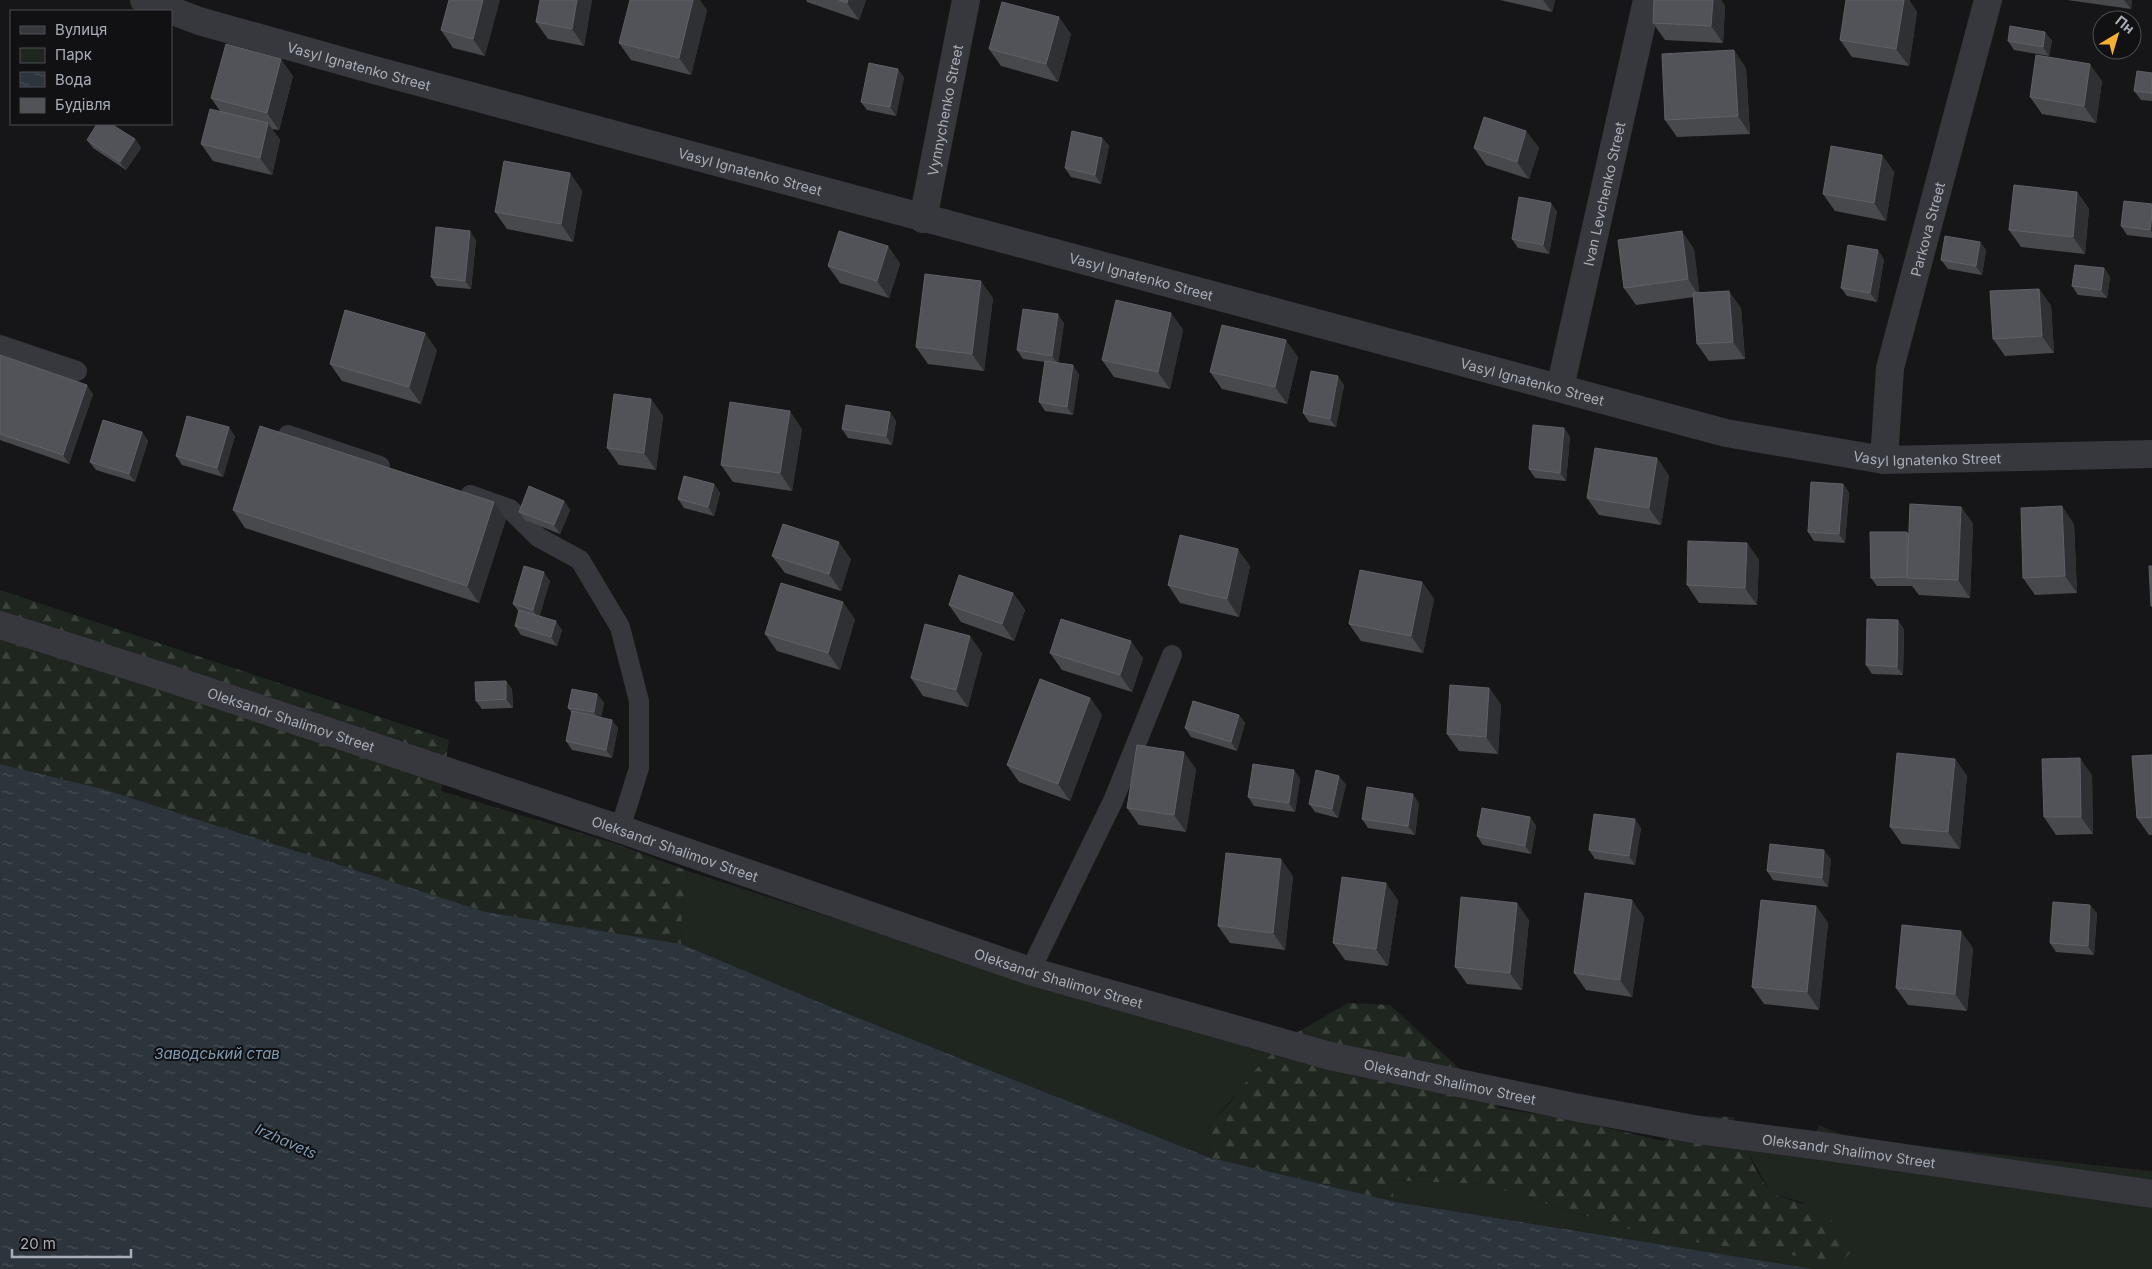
<svg xmlns="http://www.w3.org/2000/svg" width="2152" height="1269" font-family="Inter,sans-serif">
<defs>
<pattern id="forest-firs" width="22" height="20" patternUnits="userSpaceOnUse" patternTransform="scale(1.25)"><rect width="22" height="20" fill="#1e261f"/><path d="M5 1l3.5 6h-7zM16 11l3.5 6h-7z" fill="#3c433d"/></pattern>
<pattern id="water-ripples" width="26" height="14" patternUnits="userSpaceOnUse" patternTransform="scale(1.25)"><rect width="26" height="14" fill="#2c353c"/><path d="M2 4q2-2 4 0t4 0M15 11q2-2 4 0t4 0" fill="none" stroke="#485056"/></pattern>
</defs>
<rect width="100%" height="100%" fill="#161618"/>
<g fill="#1e261f">
<polygon points="688,871 1041,985 1279,1048 1212,1121 1208,1157 831,1007 681,944 682,906"/>
<polygon points="1819,1125 1853,1139 2152,1171 2152,1269 1814,1269 1396,1202 1388,1180 1482,1184 1652,1236 1805,1203 1770,1193 1747,1149 1807,1156"/>
</g>
<g fill="url(#forest-firs)">
<polygon points="0,590 449,740 441,791 614,843 688,871 682,906 681,944 486,912 103,789 0,764"/>
<polygon points="1348,1003 1390,1005 1460,1069 1499,1108 1578,1121 1663,1141 1701,1116 1733,1117 1756,1170 1770,1193 1824,1211 1855,1248 1841,1262 1652,1236 1482,1184 1388,1180 1396,1202 1208,1157 1212,1121 1230,1103 1256,1069 1291,1036"/>
</g>
<polygon fill="url(#water-ripples)" points="0,764 103,789 486,912 681,944 831,1007 1208,1157 1396,1202 1814,1269 0,1269"/>
<g fill="none" stroke-linecap="round" stroke-linejoin="round">
<g stroke="#37383d" stroke-width="20">
<polyline points="0,345 77,371"/>
<polyline points="288,435 380,466"/>
<polyline points="470,495 510,509 538,537 580,560 620,627 639,701 639,768 620,829"/>
<polyline points="1030,971 1113,801 1172,655"/>
</g>
<g stroke="#37383d" stroke-width="28">
<path id="s1" d="M 144,0 L 199,21 L 374,70 L 1726,433 L 1884,460 L 2152,454"/>
<path id="s2" d="M 923,219 L 966,0"/>
<path id="s3" d="M 1560,388 L 1647,0"/>
<path id="s4" d="M 1884,460 L 1890,368 L 1988,0"/>
<path id="s5" d="M 0,625 L 174,680 L 620,829 L 1030,971 L 1330,1056 L 1574,1107 L 1699,1130 L 1829,1147 L 2152,1194"/>
</g>
</g>
<g fill="#47494d">
<polygon points="449,0 485,56 453,48 441,30"/>
<polygon points="592,0 584,46 548,39 536,22"/>
<polygon points="806,0 866,0 859,20 807,2"/>
<polygon points="1500,0 1555,0 1552,12"/>
<polygon points="1654,0 1721,0 1725,6 1723,43 1665,40 1653,23"/>
<polygon points="1846,0 1909,0 1917,12 1909,66 1852,57 1840,40"/>
<polygon points="2067,0 2132,0 2131,9"/>
<polygon points="707,10 691,75 631,60 619,43"/>
<polygon points="2045,32 2052,41 2049,56 2014,50 2008,41"/>
<polygon points="1071,34 1058,82 1001,66 989,49"/>
<polygon points="1746,68 1750,134 1677,137 1665,120"/>
<polygon points="2152,73 2152,101 2141,100 2134,91"/>
<polygon points="293,76 279,130 272,129 280,140 272,175 213,161 201,144 220,111 211,98"/>
<polygon points="904,77 896,116 867,110 861,102"/>
<polygon points="2102,81 2096,123 2042,114 2030,97"/>
<polygon points="1526,131 1539,148 1529,179 1486,165 1474,148"/>
<polygon points="1102,138 1109,146 1101,184 1071,177 1065,168"/>
<polygon points="135,139 141,148 126,170 93,148 87,140"/>
<polygon points="1882,155 1894,172 1886,221 1835,211 1823,194"/>
<polygon points="570,173 582,191 573,242 507,229 495,212"/>
<polygon points="2077,192 2089,209 2085,254 2021,247 2009,230"/>
<polygon points="2152,204 2152,238 2127,235 2121,226"/>
<polygon points="1557,211 1549,254 1518,248 1512,239"/>
<polygon points="476,240 471,289 437,286 431,277"/>
<polygon points="1980,242 1986,250 1982,275 1948,269 1941,260"/>
<polygon points="888,246 900,264 889,298 840,283 828,266"/>
<polygon points="1694,249 1699,292 1741,308 1745,359 1709,361 1697,344 1694,297 1636,305 1624,288"/>
<polygon points="1884,259 1877,302 1847,296 1841,288"/>
<polygon points="2104,268 2110,277 2107,298 2078,295 2072,286"/>
<polygon points="2039,289 2051,306 2054,353 2005,356 1993,339"/>
<polygon points="993,298 984,371 928,364 916,347"/>
<polygon points="1171,313 1183,330 1170,389 1114,377 1102,360"/>
<polygon points="1064,323 1058,363 1079,374 1073,415 1045,411 1039,402 1045,362 1023,359 1017,350"/>
<polygon points="437,350 421,404 342,381 330,364"/>
<polygon points="0,355 93,394 69,464 0,440"/>
<polygon points="1298,357 1287,404 1222,389 1210,372"/>
<polygon points="1344,385 1336,427 1309,422 1303,413"/>
<polygon points="651,399 663,416 656,470 619,465 607,448"/>
<polygon points="890,412 896,421 892,445 848,438 842,429"/>
<polygon points="1564,428 1570,437 1566,481 1535,478 1529,469"/>
<polygon points="802,429 792,491 733,482 721,465"/>
<polygon points="142,432 148,441 135,482 96,470 90,462"/>
<polygon points="235,436 223,477 182,465 176,456"/>
<polygon points="1657,458 1669,476 1661,525 1599,515 1587,498"/>
<polygon points="714,484 720,493 714,516 684,508 678,499"/>
<polygon points="1843,484 1849,493 1845,543 1814,541 1808,532"/>
<polygon points="564,501 570,510 560,534 525,520 519,512"/>
<polygon points="494,502 506,519 479,603 245,528 233,510"/>
<polygon points="1961,507 1973,524 1970,598 1919,595 1912,586 1877,586 1871,578 1907,532 1909,534"/>
<polygon points="2074,524 2077,593 2035,595 2023,578"/>
<polygon points="1747,543 1759,560 1757,605 1699,603 1687,585"/>
<polygon points="772,556 851,559 841,591 785,573"/>
<polygon points="1250,566 1239,617 1180,603 1168,585"/>
<polygon points="550,581 539,616 562,630 557,646 521,635 515,626 519,612 513,604"/>
<polygon points="1422,582 1434,599 1423,653 1361,641 1349,624"/>
<polygon points="1013,593 1025,610 1014,641 961,622 949,605"/>
<polygon points="855,619 840,670 777,651 765,634"/>
<polygon points="1904,629 1903,675 1872,674 1866,665"/>
<polygon points="982,653 968,707 923,696 911,678"/>
<polygon points="1050,653 1143,658 1132,692 1062,670"/>
<polygon points="506,681 512,689 513,708 482,709 476,701"/>
<polygon points="1489,688 1501,705 1498,754 1459,751 1447,734"/>
<polygon points="597,694 604,703 601,717 618,728 612,758 572,750 566,741 572,713 568,708"/>
<polygon points="1090,698 1102,715 1070,801 1019,782 1007,765"/>
<polygon points="1239,715 1245,723 1237,751 1191,737 1185,728"/>
<polygon points="2152,755 2152,835 2149,835 2137,818"/>
<polygon points="1955,759 1967,776 1960,849 1902,844 1890,827"/>
<polygon points="1196,769 1186,832 1139,825 1127,808"/>
<polygon points="1294,770 1300,779 1295,812 1254,806 1248,797"/>
<polygon points="2092,775 2093,834 2056,835 2044,817"/>
<polygon points="1346,784 1338,818 1315,812 1309,804"/>
<polygon points="1419,803 1415,835 1368,828 1362,819"/>
<polygon points="1530,817 1536,826 1531,854 1483,845 1477,836"/>
<polygon points="1641,828 1635,865 1595,859 1589,850"/>
<polygon points="1831,859 1828,887 1773,880 1767,871"/>
<polygon points="1293,876 1285,950 1230,943 1218,926"/>
<polygon points="1398,900 1388,966 1345,960 1333,943"/>
<polygon points="1816,906 1828,923 1819,1010 1764,1004 1752,987"/>
<polygon points="2097,913 2094,955 2056,952 2050,943"/>
<polygon points="1644,917 1632,997 1586,990 1574,973"/>
<polygon points="1529,920 1522,990 1467,984 1455,967"/>
<polygon points="1973,948 1967,1011 1908,1005 1896,988"/>
</g>
<g fill="#2f3033">
<polygon points="483,0 500,0 485,56 473,39"/>
<polygon points="577,0 592,0 584,46 572,29"/>
<polygon points="693,0 700,0 707,10 691,75 679,58"/>
<polygon points="848,0 866,0 859,20 847,3"/>
<polygon points="1543,0 1555,0 1552,12"/>
<polygon points="1713,0 1721,0 1725,6 1723,43 1711,26"/>
<polygon points="1904,0 1909,0 1917,12 1909,66 1896,49"/>
<polygon points="2124,0 2132,0 2131,9"/>
<polygon points="1059,17 1071,34 1058,82 1046,64"/>
<polygon points="2045,32 2052,41 2049,56 2043,47"/>
<polygon points="1734,50 1746,68 1750,134 1738,116"/>
<polygon points="281,59 293,76 279,130 267,113"/>
<polygon points="2090,64 2102,81 2096,123 2084,106"/>
<polygon points="898,69 904,77 896,116 890,107"/>
<polygon points="268,123 280,140 272,175 260,158"/>
<polygon points="1526,131 1539,148 1529,179 1517,162"/>
<polygon points="1102,138 1109,146 1101,184 1095,175"/>
<polygon points="135,139 141,148 126,170 120,162"/>
<polygon points="1882,155 1894,172 1886,221 1874,203"/>
<polygon points="570,173 582,191 573,242 561,224"/>
<polygon points="2077,192 2089,209 2085,254 2073,237"/>
<polygon points="1551,203 1557,211 1549,254 1543,245"/>
<polygon points="2152,214 2152,233 2150,230"/>
<polygon points="470,231 476,240 471,289 465,281"/>
<polygon points="1682,231 1694,249 1700,297 1688,279"/>
<polygon points="1980,242 1986,250 1982,275 1976,266"/>
<polygon points="888,246 900,264 889,298 877,281"/>
<polygon points="1878,250 1884,259 1877,302 1870,293"/>
<polygon points="2104,268 2110,277 2107,298 2101,290"/>
<polygon points="981,281 993,298 984,371 972,354"/>
<polygon points="2039,289 2051,306 2054,353 2042,336"/>
<polygon points="1729,291 1741,308 1745,359 1733,342"/>
<polygon points="1171,313 1183,330 1170,389 1158,372"/>
<polygon points="1058,314 1064,323 1058,364 1052,356"/>
<polygon points="425,333 437,350 421,404 409,387"/>
<polygon points="1286,340 1298,357 1287,404 1275,387"/>
<polygon points="1073,365 1079,374 1073,415 1067,407"/>
<polygon points="1338,376 1344,385 1336,427 1330,419"/>
<polygon points="87,385 93,394 69,464 63,455"/>
<polygon points="651,399 663,416 656,470 644,453"/>
<polygon points="790,411 802,429 792,491 780,473"/>
<polygon points="890,412 896,421 892,445 886,436"/>
<polygon points="229,427 235,436 223,477 217,468"/>
<polygon points="1564,428 1570,437 1566,481 1560,473"/>
<polygon points="142,432 148,441 135,482 129,474"/>
<polygon points="1657,458 1669,476 1661,525 1649,508"/>
<polygon points="714,484 720,493 714,516 708,507"/>
<polygon points="1843,484 1849,493 1845,543 1839,534"/>
<polygon points="564,501 570,510 560,534 554,525"/>
<polygon points="494,502 506,519 479,603 467,586"/>
<polygon points="2062,506 2074,524 2077,593 2065,576"/>
<polygon points="1961,507 1973,524 1970,598 1958,580"/>
<polygon points="839,542 851,559 841,591 829,574"/>
<polygon points="1747,543 1759,560 1757,605 1745,588"/>
<polygon points="1238,549 1250,566 1239,617 1227,599"/>
<polygon points="544,572 550,581 539,619 533,610"/>
<polygon points="1422,582 1434,599 1423,653 1411,636"/>
<polygon points="1013,593 1025,610 1014,641 1002,624"/>
<polygon points="843,602 855,619 840,670 828,653"/>
<polygon points="1898,620 1904,629 1903,675 1897,667"/>
<polygon points="556,621 562,630 557,646 551,637"/>
<polygon points="970,636 982,653 968,707 956,690"/>
<polygon points="1131,641 1143,658 1132,692 1120,675"/>
<polygon points="506,681 512,689 513,708 506,699"/>
<polygon points="1489,688 1501,705 1498,754 1486,737"/>
<polygon points="597,694 604,703 600,721 594,712"/>
<polygon points="1090,698 1102,715 1070,801 1058,784"/>
<polygon points="1239,715 1245,723 1237,751 1231,742"/>
<polygon points="612,720 618,728 612,758 606,750"/>
<polygon points="1184,752 1196,769 1186,832 1174,815"/>
<polygon points="2080,758 2092,775 2093,834 2081,817"/>
<polygon points="1955,759 1967,776 1960,849 1948,832"/>
<polygon points="1294,770 1300,779 1295,812 1289,803"/>
<polygon points="1339,776 1346,784 1338,818 1332,809"/>
<polygon points="1413,794 1419,803 1415,835 1408,826"/>
<polygon points="1530,817 1536,826 1531,854 1525,846"/>
<polygon points="1635,819 1641,828 1635,865 1629,856"/>
<polygon points="1824,850 1831,859 1828,887 1822,878"/>
<polygon points="1281,859 1293,876 1285,950 1273,933"/>
<polygon points="1386,883 1398,900 1388,966 1376,949"/>
<polygon points="1632,900 1644,917 1632,997 1620,980"/>
<polygon points="1517,903 1529,920 1522,990 1510,973"/>
<polygon points="2090,905 2097,913 2094,955 2088,946"/>
<polygon points="1816,906 1828,923 1819,1010 1807,992"/>
<polygon points="1961,931 1973,948 1967,1011 1955,994"/>
</g>
<g fill="#525359" stroke="#5f6168">
<polygon points="449,0 483,0 473,39 441,30"/>
<polygon points="540,0 577,0 572,29 536,22"/>
<polygon points="630,0 693,0 679,58 619,43"/>
<polygon points="839,0 848,0 847,3"/>
<polygon points="1654,0 1713,0 1711,26 1653,23"/>
<polygon points="1846,0 1904,0 1896,49 1840,40"/>
<polygon points="1002,2 1059,17 1046,64 989,49"/>
<polygon points="2010,26 2045,32 2043,47 2008,41"/>
<polygon points="226,44 281,59 267,113 211,98"/>
<polygon points="1734,50 1738,116 1665,120 1662,54"/>
<polygon points="2036,55 2090,64 2084,106 2030,97"/>
<polygon points="869,63 898,69 890,107 861,102"/>
<polygon points="2137,71 2152,73 2152,93 2134,91"/>
<polygon points="210,109 268,123 260,158 201,144"/>
<polygon points="1484,117 1526,131 1517,162 1474,148"/>
<polygon points="97,124 111,124 135,139 120,162 87,140"/>
<polygon points="1072,131 1102,138 1095,175 1065,168"/>
<polygon points="1831,146 1882,155 1874,203 1823,194"/>
<polygon points="504,161 570,173 561,224 495,212"/>
<polygon points="2014,185 2077,192 2073,237 2009,230"/>
<polygon points="1519,197 1551,203 1543,245 1512,239"/>
<polygon points="2124,201 2152,204 2152,214 2150,230 2121,226"/>
<polygon points="436,227 470,231 465,281 431,277"/>
<polygon points="839,231 888,246 877,281 828,266"/>
<polygon points="1682,231 1688,279 1624,288 1618,240"/>
<polygon points="1945,236 1980,242 1976,266 1941,260"/>
<polygon points="1848,245 1878,250 1870,293 1841,288"/>
<polygon points="2075,265 2104,268 2101,290 2072,286"/>
<polygon points="925,274 981,281 972,354 916,347"/>
<polygon points="2039,289 2042,336 1993,339 1990,291"/>
<polygon points="1729,291 1733,342 1697,344 1693,293"/>
<polygon points="1116,300 1171,313 1158,372 1102,360"/>
<polygon points="1023,309 1058,314 1052,356 1017,350"/>
<polygon points="345,310 425,333 409,387 330,364"/>
<polygon points="1222,325 1286,340 1275,387 1210,372"/>
<polygon points="0,355 87,385 63,455 0,434"/>
<polygon points="1045,361 1073,365 1067,407 1039,402"/>
<polygon points="1311,371 1338,376 1330,419 1303,413"/>
<polygon points="614,394 651,399 644,453 607,448"/>
<polygon points="730,402 790,411 780,473 721,465"/>
<polygon points="846,405 890,412 886,436 842,429"/>
<polygon points="187,416 229,427 217,468 176,456"/>
<polygon points="103,420 142,432 129,474 90,462"/>
<polygon points="1533,425 1564,428 1560,473 1529,469"/>
<polygon points="260,426 494,502 467,586 233,510"/>
<polygon points="1595,448 1657,458 1649,508 1587,498"/>
<polygon points="684,476 714,484 708,507 678,499"/>
<polygon points="1811,482 1843,484 1839,534 1808,532"/>
<polygon points="529,486 564,501 554,525 519,512"/>
<polygon points="1910,504 1961,507 1958,580 1907,578"/>
<polygon points="2062,506 2065,576 2023,578 2021,508"/>
<polygon points="783,524 839,542 829,574 772,556"/>
<polygon points="1870,532 1907,532 1907,577 1871,578"/>
<polygon points="1180,535 1238,549 1227,599 1168,585"/>
<polygon points="1688,541 1747,543 1745,588 1687,585"/>
<polygon points="524,566 544,572 533,610 513,604"/>
<polygon points="2149,566 2152,566 2152,606 2151,606"/>
<polygon points="1360,570 1422,582 1411,636 1349,624"/>
<polygon points="959,575 1013,593 1002,624 949,605"/>
<polygon points="781,583 843,602 828,653 765,634"/>
<polygon points="519,610 556,621 551,637 515,626"/>
<polygon points="1061,619 1131,641 1120,675 1050,653"/>
<polygon points="1867,619 1898,620 1897,667 1866,665"/>
<polygon points="925,624 970,636 956,690 911,678"/>
<polygon points="1040,679 1090,698 1058,784 1007,765"/>
<polygon points="506,681 506,699 476,701 475,682"/>
<polygon points="1450,685 1489,688 1486,737 1447,734"/>
<polygon points="572,689 597,694 594,712 568,708"/>
<polygon points="1193,701 1239,715 1231,742 1185,728"/>
<polygon points="572,711 612,720 606,750 566,741"/>
<polygon points="1137,745 1184,752 1174,815 1127,808"/>
<polygon points="1897,753 1955,759 1948,832 1890,827"/>
<polygon points="2152,755 2152,817 2137,818 2132,756"/>
<polygon points="2080,758 2081,817 2044,817 2042,759"/>
<polygon points="1253,764 1294,770 1289,803 1248,797"/>
<polygon points="1316,770 1339,776 1332,809 1309,804"/>
<polygon points="1367,787 1413,794 1408,826 1362,819"/>
<polygon points="1482,808 1530,817 1525,846 1477,836"/>
<polygon points="1594,814 1635,819 1629,856 1589,850"/>
<polygon points="1770,844 1824,850 1822,878 1767,871"/>
<polygon points="1226,853 1281,859 1273,933 1218,926"/>
<polygon points="1342,877 1386,883 1376,949 1333,943"/>
<polygon points="1585,893 1632,900 1620,980 1574,973"/>
<polygon points="1461,897 1517,903 1510,973 1455,967"/>
<polygon points="1761,900 1816,906 1807,992 1752,987"/>
<polygon points="2053,902 2090,905 2088,946 2050,943"/>
<polygon points="1902,925 1961,931 1955,994 1896,988"/>
</g>
<g text-anchor="middle" dominant-baseline="central" stroke-width="4" stroke-linejoin="round" paint-order="stroke">
<g font-size="14" fill="#a8adb8" stroke="#111113">
<text stroke="none"><textPath href="#s1" startOffset="225">Vasyl Ignatenko Street</textPath></text>
<text stroke="none"><textPath href="#s2" startOffset="111">Vynnychenko Street</textPath></text>
<text stroke="none"><textPath href="#s1" startOffset="630">Vasyl Ignatenko Street</textPath></text>
<text stroke="none"><textPath href="#s3" startOffset="199">Ivan Levchenko Street</textPath></text>
<text stroke="none"><textPath href="#s4" startOffset="236">Parkova Street</textPath></text>
<text stroke="none"><textPath href="#s1" startOffset="1035">Vasyl Ignatenko Street</textPath></text>
<text stroke="none"><textPath href="#s1" startOffset="1440">Vasyl Ignatenko Street</textPath></text>
<text stroke="none"><textPath href="#s1" startOffset="1844">Vasyl Ignatenko Street</textPath></text>
<text stroke="none"><textPath href="#s5" startOffset="306">Oleksandr Shalimov Street</textPath></text>
<text stroke="none"><textPath href="#s5" startOffset="711">Oleksandr Shalimov Street</textPath></text>
<text stroke="none"><textPath href="#s5" startOffset="1116">Oleksandr Shalimov Street</textPath></text>
<text stroke="none"><textPath href="#s5" startOffset="1521">Oleksandr Shalimov Street</textPath></text>
<text stroke="none"><textPath href="#s5" startOffset="1926">Oleksandr Shalimov Street</textPath></text>
</g>
<g font-size="15" font-style="italic" fill="#7f9bb3" stroke="#111113">
<text x="217" y="1053">Заводський став</text>
<text transform="translate(286 1141) rotate(24)">Irzhavets</text>
</g>
</g>
<rect x="10" y="10" width="162" height="115" fill="#111113" stroke="#4d4f55"/>
<rect x="20" y="26" width="25" height="8" fill="#37383d" stroke="#4d4f55"/>
<text x="55" y="35" font-size="15" fill="#a8adb8">Вулиця</text>
<rect x="20" y="48" width="25" height="15" fill="#1e261f" stroke="#4d4f55"/>
<text x="55" y="60" font-size="15" fill="#a8adb8">Парк</text>
<rect x="20" y="72" width="25" height="15" fill="url(#water-ripples)" stroke="#4d4f55"/>
<text x="55" y="85" font-size="15" fill="#a8adb8">Вода</text>
<rect x="20" y="98" width="25" height="15" fill="#525359" stroke="#4d4f55"/>
<text x="55" y="110" font-size="15" fill="#a8adb8">Будівля</text>
<g transform="translate(2117 35) rotate(38)"><circle r="24" fill="#111113" stroke="#4d4f55"/>
<path d="M0-4L9 19L0 12L-9 19Z" fill="#f2b134"/>
<text y="-8" font-size="14" font-weight="bold" text-anchor="middle" fill="#a8adb8">Пн</text>
</g>
<path d="M12 1249v8h119v-8" fill="none" stroke="#a8adb8" stroke-width="2.5"/>
<text x="20" y="1249" font-size="15" fill="#a8adb8" stroke="#111113" stroke-width="4" paint-order="stroke">20 m</text>
</svg>
